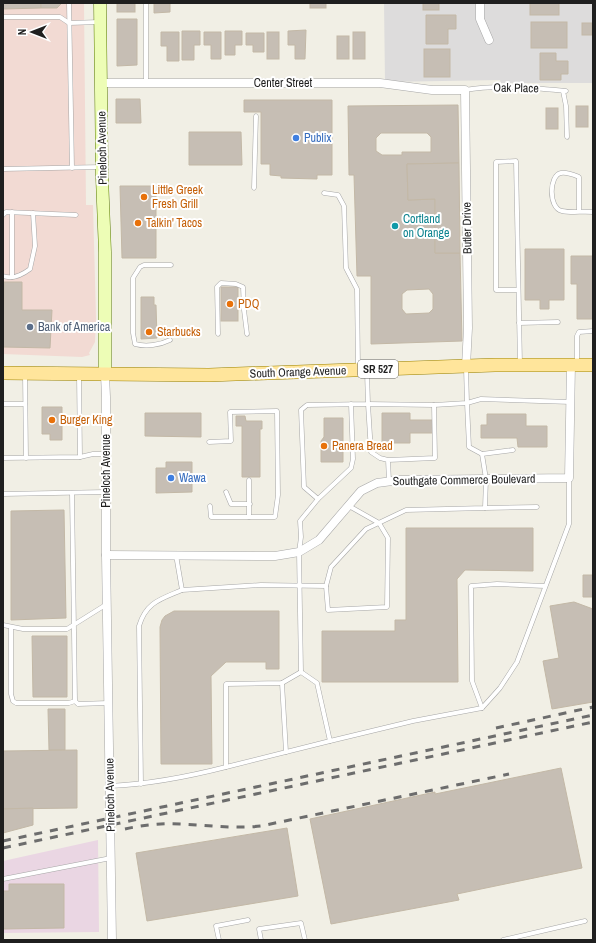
<svg xmlns="http://www.w3.org/2000/svg" width="596" height="943" font-family="'Archivo Narrow',sans-serif">
<rect width="100%" height="100%" fill="#f1efe5"/>
<polygon fill="#dddcdc" points="384,3 593,3 593,83 501,83 500,80 385,82"/>
<polygon fill="#f2dad3" points="3,3 84,3 86,205 93,205 96,318 95,342 89,353 90,355 82,357 3,354"/>
<polygon fill="#ead6e3" points="98,840 99,932 3,933 3,861"/>
<g fill="#c6beb4" stroke="#c3b8a6" fill-rule="evenodd">
<polygon points="3,3 41,3 41,8 3,9"/>
<polygon points="41,3 62,3 57,8 41,8"/>
<rect x="117" y="3" width="18" height="9"/>
<polygon points="154,3 170,3 170,12 154,13"/>
<rect x="310" y="3" width="16" height="5"/>
<rect x="423" y="3" width="16" height="7"/>
<rect x="530" y="3" width="29" height="12"/>
<polygon points="426,15 456,15 456,29 448,29 448,44 426,44"/>
<polygon points="117,19 137,19 137,65 117,66"/>
<rect x="531" y="22" width="36" height="26"/>
<rect x="582" y="23" width="10" height="12"/>
<polygon points="306,30 305,59 295,59 295,45 288,45 288,31"/>
<polygon points="182,31 200,31 200,45 194,45 194,60 182,60"/>
<polygon points="225,31 242,31 242,45 235,45 235,55 225,55"/>
<polygon points="161,32 179,32 179,61 167,61 167,46 161,46"/>
<polygon points="204,32 221,32 221,59 211,59 211,45 204,45"/>
<rect x="267" y="32" width="12" height="27"/>
<rect x="353" y="32" width="12" height="27"/>
<polygon points="246,33 264,33 264,52 253,52 253,45 246,45"/>
<rect x="337" y="36" width="12" height="23"/>
<rect x="424" y="49" width="26" height="28"/>
<polygon points="540,53 556,53 556,61 568,61 568,74 561,74 561,80 540,80"/>
<polygon points="116,99 140,99 141,123 116,123"/>
<polygon points="244,100 332,100 332,175 317,175 317,179 281,178 281,176 270,175 270,164 261,164 261,112 244,112"/>
<path d="M 458,105 L 459,163 L 407,164 L 408,200 L 435,199 L 435,253 L 460,253 L 462,341 L 371,344 L 371,276 L 357,276 L 354,175 L 349,175 L 348,106 ZM 381,133 L 427,133 L 431,137 L 431,152 L 402,152 L 402,155 L 382,155 L 376,151 L 376,138 ZM 429,289 L 433,294 L 433,309 L 429,313 L 406,314 L 402,309 L 402,294 L 407,290 Z"/>
<rect x="576" y="106" width="12" height="21"/>
<rect x="546" y="108" width="12" height="21"/>
<polygon points="189,132 241,132 242,165 189,165"/>
<polygon points="459,163 460,253 435,253 435,199 408,200 407,164"/>
<polygon points="120,186 156,186 156,258 122,258"/>
<polygon points="525,249 564,249 564,300 549,300 549,309 540,309 540,300 525,300"/>
<polygon points="571,256 593,256 593,319 577,319 577,284 571,284"/>
<polygon points="4,282 22,282 22,310 52,310 50,348 3,347"/>
<rect x="221" y="287" width="17" height="34"/>
<polygon points="141,297 154,297 154,305 156,305 157,338 141,339"/>
<polygon points="42,407 62,407 62,440 50,440 50,434 42,434"/>
<polygon points="145,413 201,413 201,437 145,436"/>
<polygon points="382,413 410,413 410,420 433,420 433,433 410,433 410,443 382,443"/>
<polygon points="487,414 526,414 526,426 547,426 547,447 518,447 517,438 481,438 481,425 487,425"/>
<polygon points="236,416 245,416 246,421 262,421 262,429 260,429 260,477 242,477 242,426 236,426"/>
<polygon points="324,418 343,418 343,462 321,462 321,441 324,437"/>
<polygon points="166,462 192,462 192,492 156,493 156,468 166,468"/>
<polygon points="64,510 66,618 11,620 11,511"/>
<polygon points="593,512 593,597 583,597 583,575 593,575"/>
<polygon points="406,528 533,528 533,571 465,570 457,579 458,682 322,682 322,631 395,631 395,620 406,620"/>
<polygon points="574,602 593,609 593,702 552,709 543,661 559,658 550,606"/>
<polygon points="174,611 279,611 279,669 266,669 266,662 226,662 211,676 212,764 161,764 160,627 162,620 165,616"/>
<polygon points="32,636 67,636 67,697 33,697"/>
<polygon points="48,709 65,709 65,750 49,750"/>
<polygon points="77,750 77,808 3,809 3,751"/>
<polygon points="561,768 582,868 457,894 459,900 331,924 310,819 435,792 435,794"/>
<polygon points="33,808 33,825 3,833 3,809"/>
<polygon points="287,828 298,896 147,921 136,853"/>
<polygon points="9,884 64,884 64,928 3,929 3,891 9,891"/>
</g>
<g fill="none" stroke-linecap="round" stroke-linejoin="round">
<g stroke="#a6a6a6" stroke-width="5">
<g id="lane">
<polyline points="69,3 72,168"/>
<polyline points="146,3 146,83"/>
<polyline points="3,17 60,17 69,23 99,22"/>
<path d="M 465,90 C 497,84 534,88 566,91"/>
<polyline points="563,91 566,106 567,137"/>
<polyline points="3,169 101,167"/>
<polyline points="254,188 256,116"/>
<polyline points="324,193 338,195 344,206 346,268 357,289 358,367"/>
<path d="M 579,211 L 579,177 C 574,175 567,172 561,173 C 549,175 548,208 562,211 C 571,213 583,211 593,212"/>
<polyline points="3,215 6,212 76,215"/>
<path d="M 3,276 C 13,280 22,275 30,269 L 35,246 L 33,213"/>
<polyline points="12,277 12,212"/>
<polyline points="518,290 496,290 496,162 516,161 520,364"/>
<polyline points="519,323 558,322"/>
<polyline points="218,334 217,287 221,283 236,284 243,287 244,310 247,334"/>
<path d="M 170,340 C 160,345 146,347 135,344 L 133,333 L 133,278 L 140,267 L 144,265 L 171,265"/>
<polyline points="577,363 577,336 579,332 593,331"/>
<polyline points="25,374 26,458"/>
<polyline points="79,375 80,457"/>
<polyline points="3,404 25,404"/>
<polyline points="434,405 467,403 466,368"/>
<polyline points="209,442 231,441 230,412 277,411 278,495 275,517 211,517 210,506"/>
<polyline points="482,454 513,450"/>
<polyline points="3,458 80,457 93,454 106,454"/>
<polyline points="388,460 435,458 434,405 368,404 371,452 380,458 388,460 389,481"/>
<polyline points="249,480 249,517"/>
<polyline points="226,492 231,504 250,504"/>
<polyline points="72,493 75,701 78,704 108,703"/>
<polyline points="3,494 106,492"/>
<polyline points="318,499 304,487 301,410 307,405 368,404 367,372"/>
<polyline points="485,508 537,507"/>
<polyline points="326,586 331,567 366,529 406,510 485,508 486,479 482,454 469,447 467,403 481,399 571,402"/>
<polyline points="182,590 261,585 326,586 328,610 387,607 388,538 379,523 349,506"/>
<polyline points="3,625 23,629 67,629 107,604"/>
<polyline points="11,627 11,694 13,701 16,703 69,703 75,701"/>
<polyline points="301,672 317,683 330,741 413,721 482,708 472,681 471,586 497,584 545,586"/>
<polyline points="301,672 299,552 301,537 300,521 318,499 351,468 353,459 351,404"/>
<polyline points="282,683 286,752"/>
<polyline points="482,708 500,688 517,662 569,524 569,478"/>
<polyline points="226,767 330,741"/>
<path d="M 141,784 L 139,626 C 146,602 161,599 182,590 L 176,555"/>
<path d="M 110,786 C 150,784 187,777 226,767 L 226,684 L 282,683 L 301,672"/>
<polyline points="3,879 111,858"/>
<polyline points="219,940 216,926 248,920"/>
<polyline points="261,940 259,929 301,923 305,940"/>
<polyline points="503,940 585,921"/>
</g>
</g>
<g stroke="#a6a6a6" stroke-width="9">
<g id="street">
<polyline points="480,3 480,19 489,40"/>
<polyline points="101,83 380,83 432,90 465,90 468,328 466,366"/>
<polyline points="105,375 106,397 106,555 112,940"/>
<polyline points="106,555 275,556 299,552 319,540 361,491 377,483 400,480 569,478 571,364"/>
</g>
</g>
<g stroke="#5a7c00" stroke-width="13">
<polyline id="secondary" points="100,3 102,177 105,252 105,375"/>
</g>
<g stroke="#9a8200" stroke-width="14">
<polyline id="primary" points="3,373 209,375 495,365 593,365"/>
</g>
<use href="#lane" stroke="#fff" stroke-width="4"/>
<use href="#street" stroke="#fff" stroke-width="8"/>
<use href="#secondary" stroke="#edfdb6" stroke-width="12"/>
<use href="#primary" stroke="#ffe59b" stroke-width="13"/>
<g stroke="#6d6d6d" stroke-width="3" stroke-dasharray="8 8" stroke-linecap="butt">
<polyline points="496,728 593,707"/>
<path d="M 125,829 C 143,825 161,823 180,824 C 207,825 234,829 261,826 L 509,774"/>
<polyline points="3,841 593,715"/>
<polyline points="3,848 593,722"/>
</g>
</g>
<g fill="#3f7fe0" stroke="#fff" stroke-width="1.5">
<circle cx="296" cy="138" r="4"/>
<circle cx="171" cy="478" r="4"/>
</g>
<g fill="#e8710a" stroke="#fff" stroke-width="1.5">
<circle cx="144" cy="197" r="4"/>
<circle cx="138" cy="223" r="4"/>
<circle cx="230" cy="304" r="4"/>
<circle cx="149" cy="332" r="4"/>
<circle cx="52" cy="420" r="4"/>
<circle cx="324" cy="446" r="4"/>
</g>
<circle fill="#0f9aa8" stroke="#fff" stroke-width="1.5" cx="395" cy="226" r="4"/>
<circle fill="#5c6f8a" stroke="#fff" stroke-width="1.5" cx="30" cy="327" r="4"/>
<g text-anchor="middle" dominant-baseline="central" stroke-width="4" stroke-linejoin="round" paint-order="stroke">
<rect fill="#fff" stroke="#626262" stroke-width="1" x="358" y="360" width="40" height="18" rx="3"/>
<g font-size="11" font-weight="bold" fill="#1f1f1f">
<text x="378" y="369">SR 527</text>
</g>
<g font-size="12" fill="#1f1f1f" stroke="#fff">
<text x="283" y="83">Center Street</text>
<text transform="translate(516 88) rotate(1)">Oak Place</text>
<text transform="translate(102 148) rotate(-91)">Pineloch Avenue</text>
<text transform="translate(467 228) rotate(-91)">Butler Drive</text>
<text transform="translate(298 372) rotate(-2)">South Orange Avenue</text>
<text transform="translate(106 471) rotate(-90)">Pineloch Avenue</text>
<text transform="translate(464 480) rotate(-1)">Southgate Commerce Boulevard</text>
<text transform="translate(110 795) rotate(-91)">Pineloch Avenue</text>
</g>
<g font-size="12" fill="#366cbe" stroke="#fff" text-anchor="start">
<text x="304" y="138">Publix</text>
<text x="179" y="478">Wawa</text>
</g>
<g font-size="12" fill="#c56008" stroke="#fff" text-anchor="start">
<text x="152" y="190">Little Greek<tspan x="152" dy="14">Fresh Grill</tspan></text>
<text x="146" y="223">Talkin' Tacos</text>
<text x="238" y="304">PDQ</text>
<text x="157" y="332">Starbucks</text>
<text x="60" y="420">Burger King</text>
<text x="332" y="446">Panera Bread</text>
</g>
<g font-size="12" fill="#0d838f" stroke="#fff" text-anchor="start">
<text x="403" y="219">Cortland<tspan x="403" dy="14">on Orange</tspan></text>
</g>
<g font-size="12" fill="#4e5e75" stroke="#fff" text-anchor="start">
<text x="38" y="327">Bank of America</text>
</g>
</g>
<rect width="596" height="943" fill="none" stroke="#1f1f1f" stroke-width="8"/>
<g transform="translate(32 32) rotate(270)" stroke="#ffffff" stroke-width="3" paint-order="stroke">
<path d="M0-3L7 15L0 10L-7 15Z" fill="#1f1f1f"/>
<text y="-6" font-size="11" font-weight="bold" text-anchor="middle" fill="#1f1f1f">N</text>
</g>
</svg>
